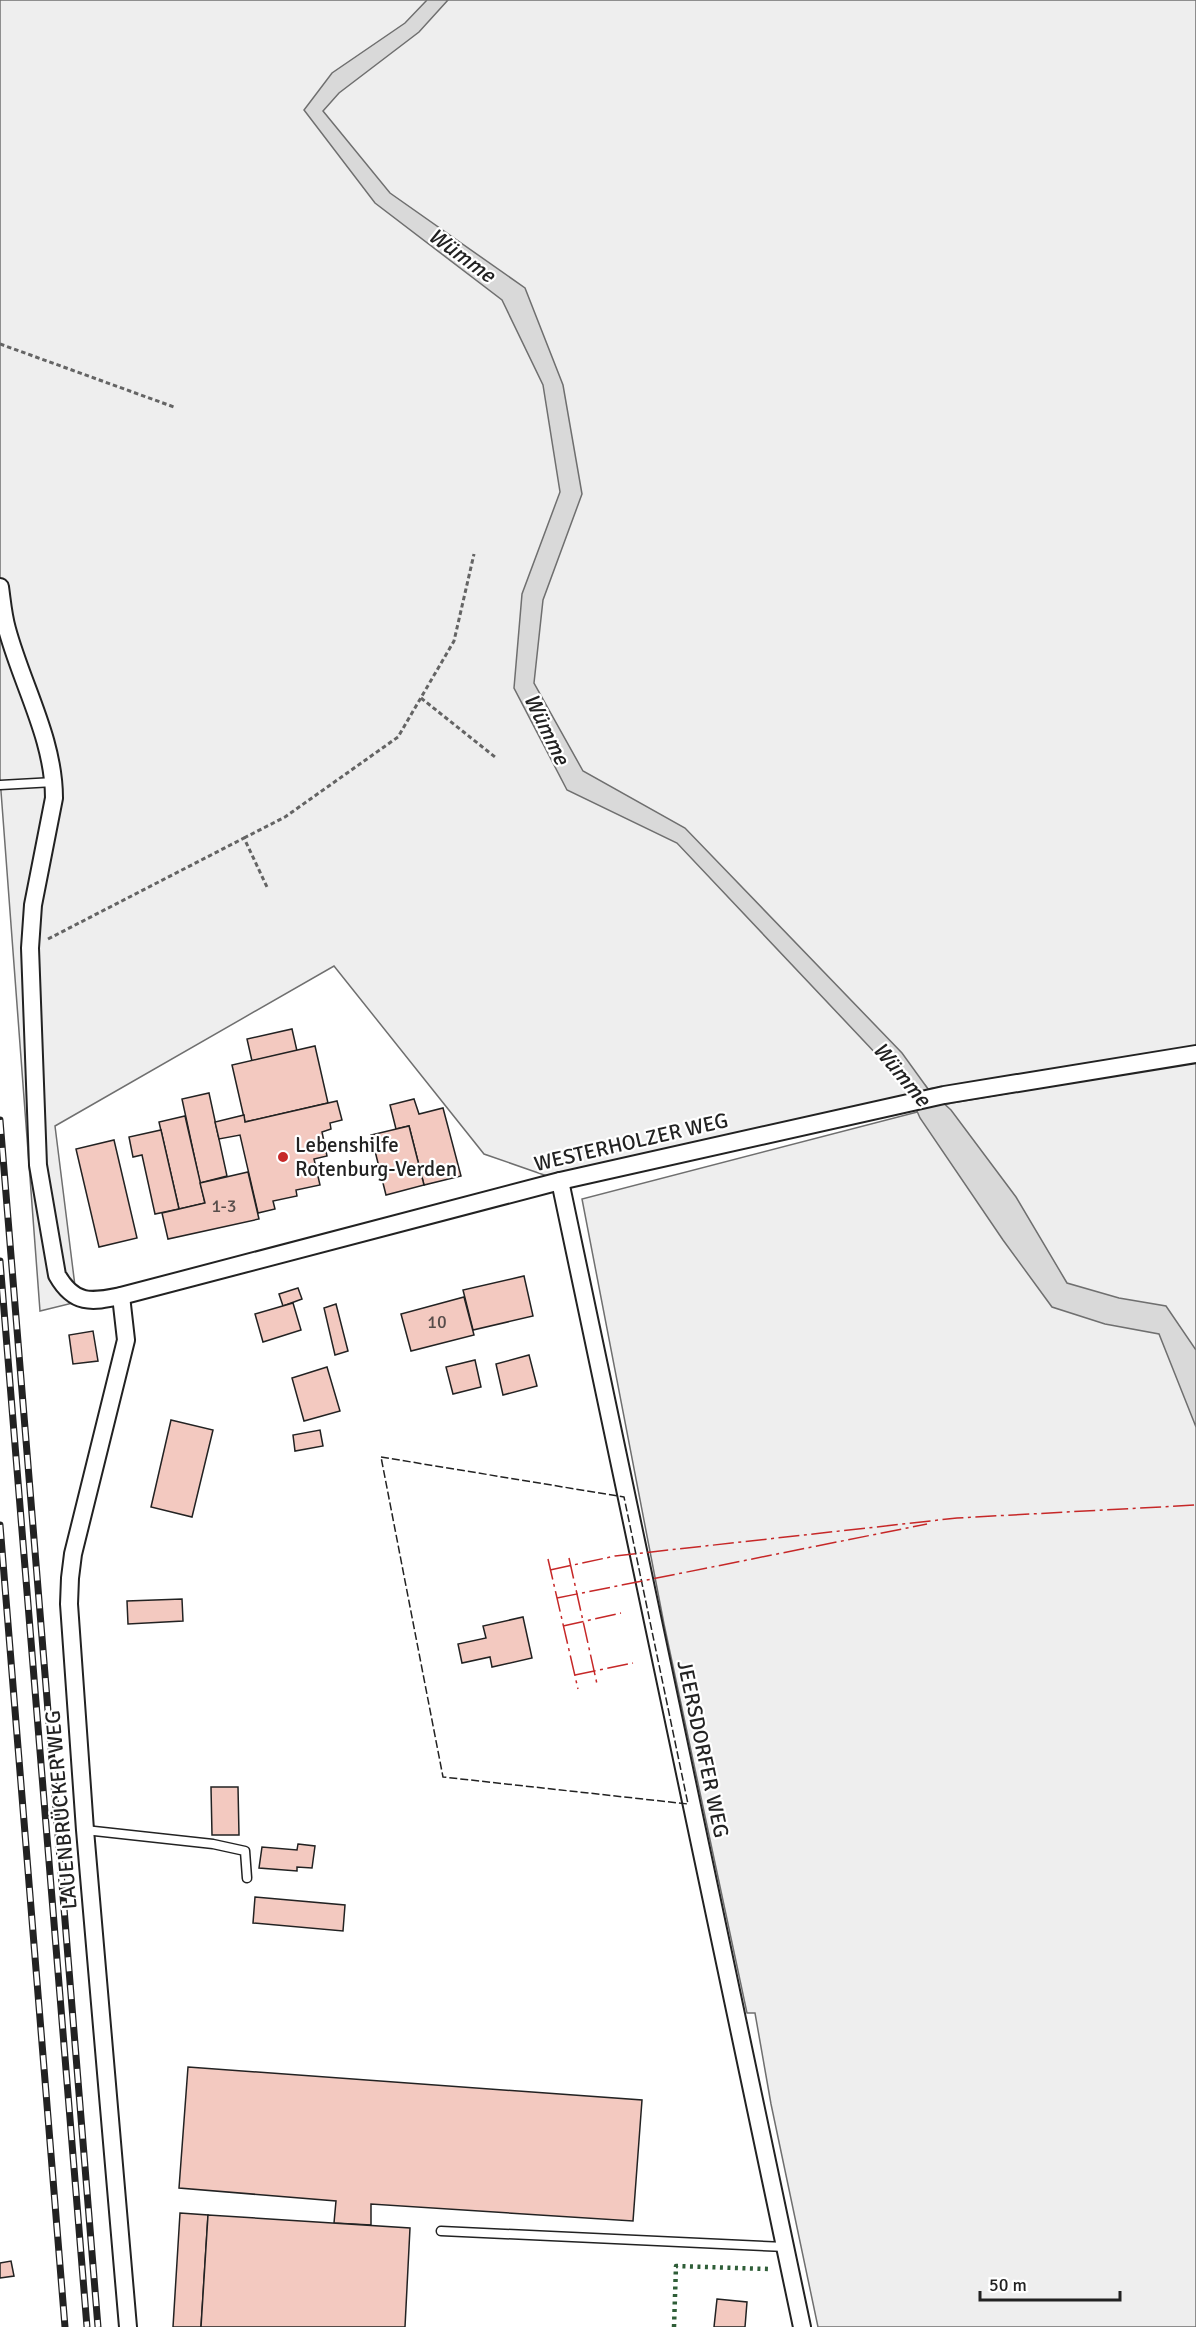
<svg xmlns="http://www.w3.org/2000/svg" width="1196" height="2327" font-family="Signika,sans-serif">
<rect width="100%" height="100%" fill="#fff"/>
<g fill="#eee" stroke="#6f6f6f" stroke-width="1.5">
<polygon points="0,0 1196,0 1196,1048 928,1089 925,1085 907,1090 910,1095 547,1176 484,1154 334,966 55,1126 77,1302 40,1311 0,778"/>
<polygon points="1196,1061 1196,2327 818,2327 771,2104 755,2013 747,2013 664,1624 582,1199 952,1103"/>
</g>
<polygon fill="#d9d9d9" stroke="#6f6f6f" stroke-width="1.5" points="427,0 448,0 419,32 339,93 323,111 390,193 525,288 563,385 582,494 543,600 534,683 583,771 685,828 902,1053 928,1089 951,1110 1016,1197 1067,1283 1119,1298 1166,1306 1196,1350 1196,1427 1159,1334 1105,1324 1052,1307 1003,1240 920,1118 910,1095 896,1075 677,843 567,790 514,688 522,594 560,492 543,385 502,300 375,203 304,110 332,73 405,23"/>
<g fill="#f3c9c0" stroke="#222" stroke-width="1.5">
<polygon points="292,1029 297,1051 252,1061 247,1039"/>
<polygon points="315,1046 328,1103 245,1122 232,1065"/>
<polygon points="209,1093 227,1176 200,1183 182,1099"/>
<polygon points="414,1099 419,1114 443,1108 461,1176 424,1185 409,1126 396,1129 390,1105"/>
<polygon points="337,1101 342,1120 330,1123 331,1129 322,1132 327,1156 314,1159 320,1185 296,1190 297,1196 273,1201 275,1209 258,1213 240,1135 219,1139 215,1122 244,1115 245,1122"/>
<polygon points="185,1116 205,1203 179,1209 159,1122"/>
<polygon points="409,1126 424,1185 386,1195 371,1135"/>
<polygon points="161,1130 179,1209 155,1214 142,1155 133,1157 129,1137"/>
<polygon points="114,1140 137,1238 99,1247 76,1149"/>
<polygon points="248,1172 259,1219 168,1239 162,1213 205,1203 200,1183"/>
<polygon points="524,1276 533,1316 473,1330 463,1290"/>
<polygon points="298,1288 302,1299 283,1306 279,1294"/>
<polygon points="464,1297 474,1335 411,1351 401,1314"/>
<polygon points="293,1303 301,1330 263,1342 255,1314"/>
<polygon points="336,1304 348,1351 335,1355 324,1308"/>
<polygon points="93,1331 98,1361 73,1364 69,1335"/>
<polygon points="529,1355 537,1386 503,1395 496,1364"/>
<polygon points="475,1360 481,1387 453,1394 446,1367"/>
<polygon points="327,1367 340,1411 304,1421 292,1378"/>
<polygon points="171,1420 213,1430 192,1517 151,1507"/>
<polygon points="320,1430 323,1446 295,1451 293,1435"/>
<polygon points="182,1599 183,1621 128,1624 127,1601"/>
<polygon points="523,1617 532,1658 492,1667 490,1657 462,1663 458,1644 486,1638 483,1626"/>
<polygon points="211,1787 238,1787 239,1835 212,1835"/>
<polygon points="298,1844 315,1846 312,1868 297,1867 297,1871 259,1868 262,1847 297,1850"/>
<polygon points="255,1897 345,1905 343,1931 253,1923"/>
<polygon points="188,2067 642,2100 633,2221 371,2204 371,2225 334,2223 336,2201 179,2188"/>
<polygon points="180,2213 208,2215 201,2327 173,2327"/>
<polygon points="208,2215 410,2228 405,2327 201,2327"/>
<polygon points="11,2261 14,2276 0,2278 0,2263"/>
<polygon points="717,2299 747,2302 745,2327 714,2327"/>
</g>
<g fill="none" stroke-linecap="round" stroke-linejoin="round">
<g stroke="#222" stroke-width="11">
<g id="lane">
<polyline points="0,785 54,782"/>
<polyline points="85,1830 213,1844 245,1851 247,1878"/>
<polyline points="441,2231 786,2247"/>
</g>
</g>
<g stroke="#222" stroke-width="20">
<g id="street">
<path d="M 0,587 C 2,601 3,615 7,629 C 22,685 54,739 54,798 L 33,905 L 30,948 L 38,1165 L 57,1275 C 74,1305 91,1302 121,1296 L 560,1181 L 944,1095 L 1196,1054"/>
<polyline points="560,1181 802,2327"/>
<polyline points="121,1296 126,1340 73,1554 70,1578 69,1604 85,1830 128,2327"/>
</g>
</g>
<g stroke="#646464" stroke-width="3" stroke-dasharray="4.5 3" stroke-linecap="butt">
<polyline points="0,344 174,407"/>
<polyline points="421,698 495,757"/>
<polyline points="244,838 285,817 398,737 454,641 474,554"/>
<polyline points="48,939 244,838 267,887"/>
</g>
<use href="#lane" stroke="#fff" stroke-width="8"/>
<use href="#street" stroke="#fff" stroke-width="16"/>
<g stroke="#222" stroke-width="7">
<g id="rail">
<polyline points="0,1120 98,2327"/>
<polyline points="0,1261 87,2327"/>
<polyline points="0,1525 65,2327"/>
</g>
</g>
<use href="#rail" stroke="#fff" stroke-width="4.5" stroke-dasharray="14" stroke-linecap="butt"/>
<polyline stroke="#2f5e38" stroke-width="4.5" stroke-dasharray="3 4.5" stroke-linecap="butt" points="674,2327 676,2266 769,2269"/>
<polygon stroke="#222" stroke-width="1.5" stroke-dasharray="8 3" stroke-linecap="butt" points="381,1457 624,1497 688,1804 443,1777"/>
<g stroke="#c62828" stroke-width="1.5" stroke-dasharray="21 4.5 3 4.5" stroke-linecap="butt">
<polyline points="569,1558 597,1684"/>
<polyline points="548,1559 578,1689"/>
<polyline points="550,1570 615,1556 957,1518 1196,1505"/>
<polyline points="557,1598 927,1524"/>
<polyline points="563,1626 621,1613"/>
<polyline points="575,1675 633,1663"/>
</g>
</g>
<circle fill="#c62828" stroke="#fff" stroke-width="2" cx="283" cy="1157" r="6"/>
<g text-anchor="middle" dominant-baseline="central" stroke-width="4.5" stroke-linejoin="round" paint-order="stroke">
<g font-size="18" fill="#564c4a">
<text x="224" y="1206">1-3</text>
<text x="437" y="1322">10</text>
</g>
<g font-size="21" fill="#222" stroke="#fff">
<text transform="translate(631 1142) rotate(-13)">WESTERHOLZER WEG</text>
<text transform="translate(703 1749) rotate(78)">JEERSDORFER WEG</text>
<text transform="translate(61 1810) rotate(-95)">LAUENBRÜCKER WEG</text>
</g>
<g font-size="21" fill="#222" stroke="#fff" text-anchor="start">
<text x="295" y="1145">Lebenshilfe<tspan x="295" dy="24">Rotenburg-Verden</tspan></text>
</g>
<g font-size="22" font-style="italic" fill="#222" stroke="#fff">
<text transform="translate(462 255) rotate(36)">Wümme</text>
<text transform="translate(547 729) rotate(64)">Wümme</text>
<text transform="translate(902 1074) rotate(50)">Wümme</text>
</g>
</g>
<path d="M980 2291v9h140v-9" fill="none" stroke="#222222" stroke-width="3"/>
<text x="989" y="2291" font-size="18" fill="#222222" stroke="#ffffff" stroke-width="4.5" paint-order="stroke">50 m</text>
</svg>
